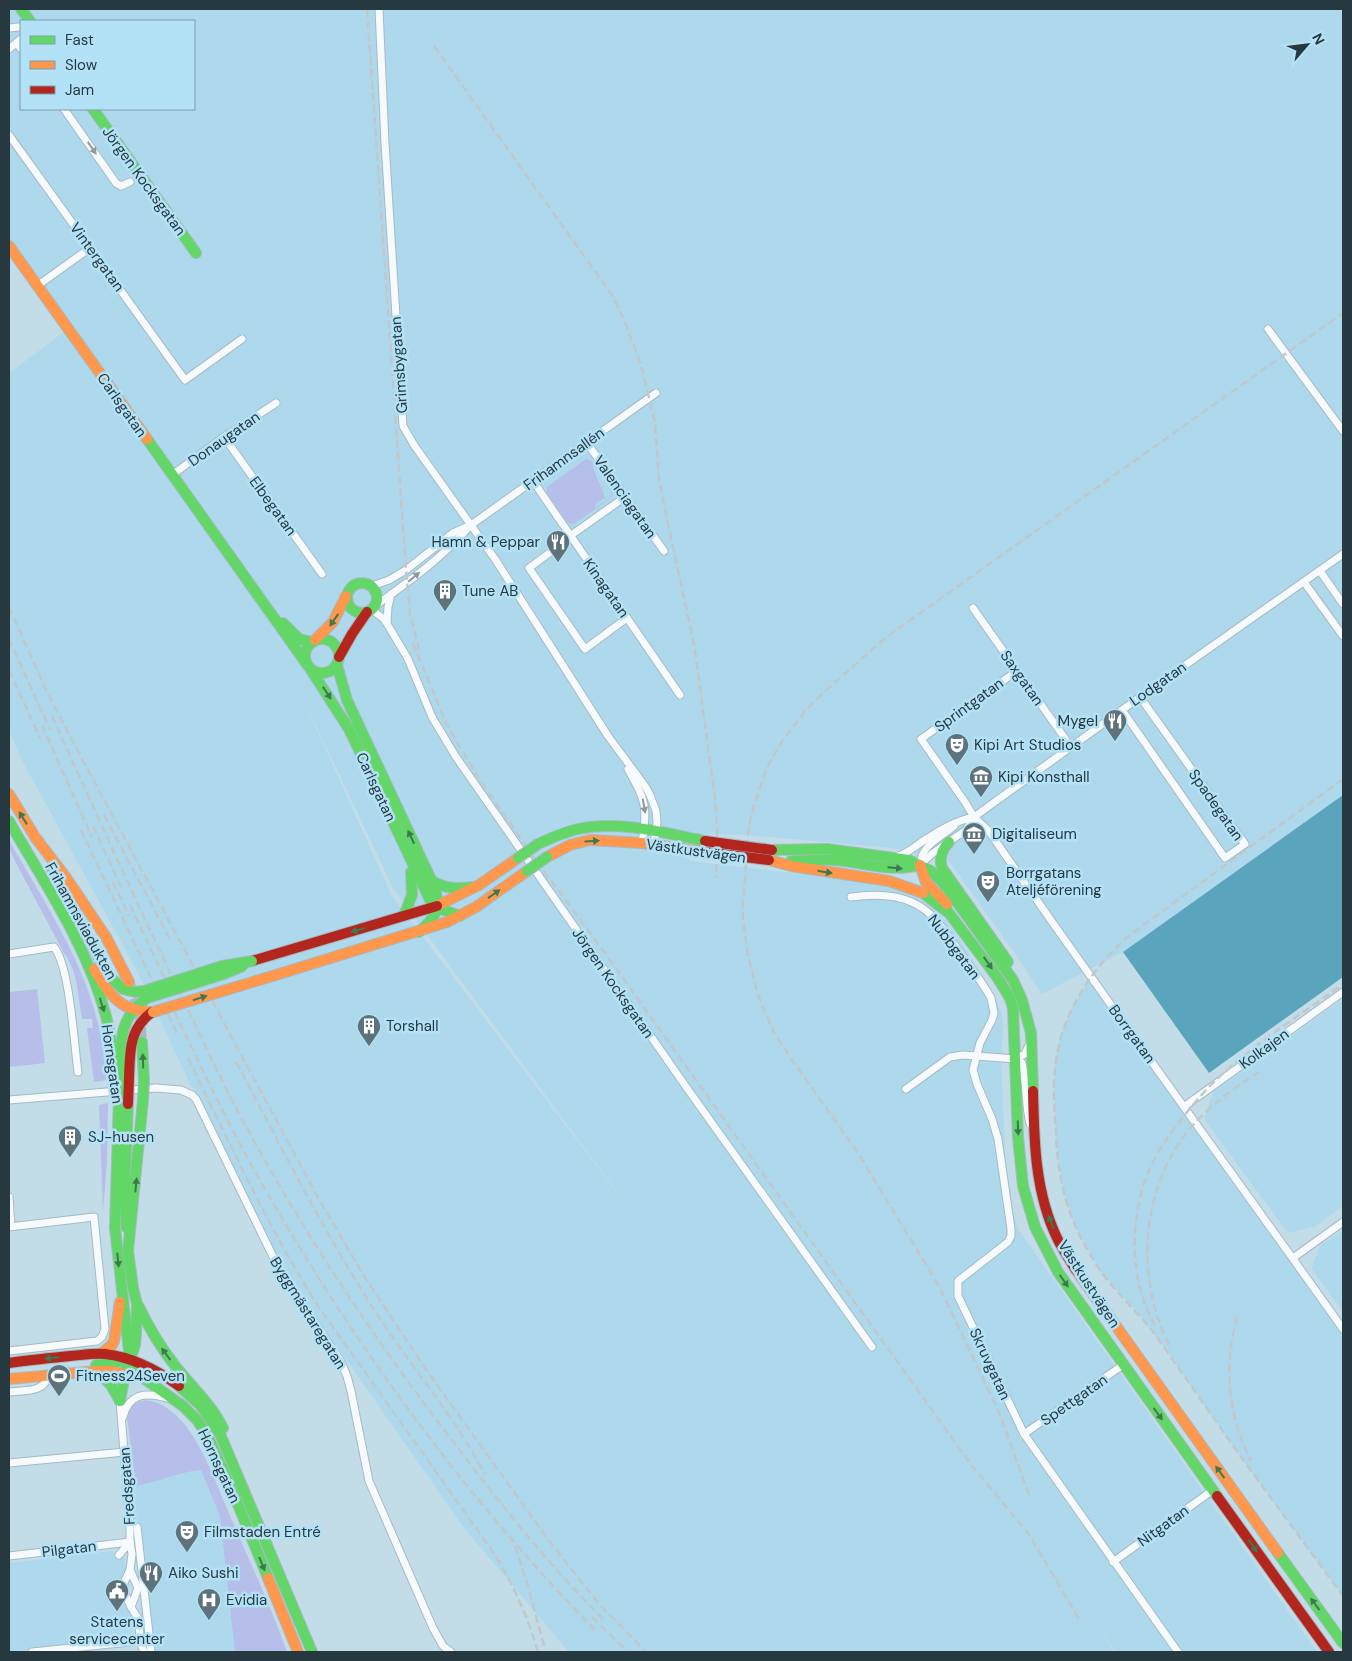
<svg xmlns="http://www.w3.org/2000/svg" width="1352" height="1661" font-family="'DM Sans',sans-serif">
<rect width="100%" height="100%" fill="#c2dce8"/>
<g fill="#aed9ec" fill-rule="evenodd">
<path d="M 9,9 L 1343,9 L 1343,795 L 1123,952 L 1042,994 L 1014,952 L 949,861 L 892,848 L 748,835 L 657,833 L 691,861 L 887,884 L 926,896 L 956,934 L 992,991 L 1003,1017 L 1001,1066 L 1007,1190 L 1018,1229 L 1317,1652 L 1116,1652 L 1097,1623 L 1114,1652 L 569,1652 L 464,1528 L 311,1309 L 279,1259 L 201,1100 L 193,1090 L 137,971 L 23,762 L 9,730 L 9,370 L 11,372 L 65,331 L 9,251 ZM 21,21 L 194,21 L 194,109 L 21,109 ZM 300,692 L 394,890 L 639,1222 L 392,896 Z"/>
<polygon points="1091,976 1343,1329 1343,1596 1246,1464 1156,1336 1144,1320 1101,1272 1074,1223 1067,1204 1062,1184 1056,1144 1054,1082 1056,1056 1061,1034 1072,1009"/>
<polygon points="1343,999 1343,1206 1314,1227 1288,1233 1204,1119 1213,1092"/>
<polygon points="1343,1230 1343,1311 1311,1268 1321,1245"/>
<polygon points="196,1446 283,1652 148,1652 140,1612 141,1587 137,1557 131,1484 135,1466"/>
<polygon points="110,1551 124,1556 129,1581 129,1607 134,1629 126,1640 9,1652 9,1563"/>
</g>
<g fill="#b5bfea" fill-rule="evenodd">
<path d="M 586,459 L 594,462 L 613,490 L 612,497 L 574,524 L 568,523 L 547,493 L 547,487 ZM 593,464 L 612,490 L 611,497 L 595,508 L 596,503 L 605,498 C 603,486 594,477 593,464 Z"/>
<path d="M 9,840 C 38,892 76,948 93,1006 C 101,1030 104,1055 107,1080 L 94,1082 L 87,1028 L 93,1028 L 92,1019 L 82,1019 C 78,997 78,971 64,953 L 16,863 L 9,849 Z"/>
<polygon points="37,989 45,1063 9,1067 9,992"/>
<polygon points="108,1103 107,1163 103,1211 99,1105"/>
<path d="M 146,1400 C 163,1402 175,1413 186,1426 C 205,1451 216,1483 228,1511 C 248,1558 270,1604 287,1652 L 235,1652 L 220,1516 L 201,1470 C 178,1472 158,1482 136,1486 L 127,1417 C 129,1407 135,1402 146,1400 Z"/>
</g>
<polygon fill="#5ba4be" points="1343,795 1343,977 1209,1073 1123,952"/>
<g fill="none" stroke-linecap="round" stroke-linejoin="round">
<polyline stroke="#a3bbc7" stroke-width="10" stroke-dasharray="10 5" stroke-linecap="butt" points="130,984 140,1017 142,1042"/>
<g stroke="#a6bac4" stroke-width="9">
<g id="street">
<polyline points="379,9 385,143 403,426 414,445 495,559 608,736 645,786 650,795 656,811 657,822 654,845"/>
<polyline points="9,28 19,27"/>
<polyline points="17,43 21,49"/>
<polyline points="9,49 21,39"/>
<polyline points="64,109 116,183 121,186 130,182"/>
<polyline points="9,135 185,380 242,339"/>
<polyline points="37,286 90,248"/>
<polyline points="1268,329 1343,431"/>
<polyline points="224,437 322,574"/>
<polyline points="587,443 664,551"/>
<polyline points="172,475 224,437 276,403"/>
<polyline points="533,481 680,695"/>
<polyline points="570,536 625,497"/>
<polyline points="571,537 529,568 585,649 627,618"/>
<polyline points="1320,571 1343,604"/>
<polyline points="1304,582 1343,636"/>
<polyline points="372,586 389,580 406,570 453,533 471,525 656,393"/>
<path d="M 375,606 C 408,582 442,558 469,527"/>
<polyline points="973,608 1071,747"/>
<polyline points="372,610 384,619 392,632 408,659 432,717 456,757 689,1091 872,1347"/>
<polyline points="387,623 388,607 391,594"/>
<path d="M 1017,671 L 921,739 L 965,802 L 974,817 L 988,830 C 1104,998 1225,1163 1343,1329"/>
<polyline points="1122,710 1225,858 1245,844 1140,697"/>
<path d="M 628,769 C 646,802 648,806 642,843"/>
<path d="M 895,857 C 906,855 914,847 923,841 C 940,830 955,821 974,817"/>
<polyline points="920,865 933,853 966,830 974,817 1140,697 1343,554"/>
<path d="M 920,865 C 921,845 941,837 954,826"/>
<path d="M 851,897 C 880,893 911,894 933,917 C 943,927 950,939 959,951 C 970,966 982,982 991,998 L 994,1013 L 992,1020 L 980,1043 L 973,1070 L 977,1084 L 992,1119 L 998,1139 L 1011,1229 L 1011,1236 L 1008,1242 L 958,1281 L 958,1296 L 1024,1434 L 1178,1652"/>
<path d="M 9,954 L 54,947 C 70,967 74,1044 78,1072"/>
<path d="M 1030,1043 L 1025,1054 L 1016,1059 L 1022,1063 C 1027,1083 1025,1104 1030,1124"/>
<polyline points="906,1089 950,1057 963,1055 1016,1059"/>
<polyline points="9,1100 156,1088 181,1090 192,1095 196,1099 279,1269 340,1360 347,1376 351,1391 369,1481 433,1628 443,1646 451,1652"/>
<polyline points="1185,1106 1343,992"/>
<polyline points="9,1197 11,1226"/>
<polyline points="9,1227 94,1217 105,1329 102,1337 97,1341 9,1351"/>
<polyline points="1293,1258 1343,1222"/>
<path d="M 9,1392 C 24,1390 45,1393 49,1375"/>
<polyline points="120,1401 130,1527 130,1542 132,1554 130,1570 138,1588 131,1607 139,1620 140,1641 144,1652"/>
<path d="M 123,1417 C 129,1393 146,1392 167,1398"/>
<polyline points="1024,1434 1123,1365"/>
<polyline points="9,1463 125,1452"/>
<polyline points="137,1527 151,1652"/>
<polyline points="119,1555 130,1542"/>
<polyline points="9,1556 130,1542"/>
<polyline points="1113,1562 1213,1490"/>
<polyline points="130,1570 122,1587 131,1607"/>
<polyline points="32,1652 140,1641"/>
</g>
</g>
<g stroke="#a6bac4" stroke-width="12">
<g id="fast">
<polyline points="21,9 30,21"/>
<polyline points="93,109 196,253"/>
<polyline points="147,439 306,663"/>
<circle cx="362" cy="598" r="15"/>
<polyline points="283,623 299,639 313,642"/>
<circle cx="322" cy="656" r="17"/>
<path d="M 337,665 L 347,700 L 435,888 C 441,910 435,918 419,932"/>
<polyline points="311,670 349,729 430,900 444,910 460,916"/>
<path d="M 9,821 C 45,884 87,945 106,1016 C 111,1036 113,1059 116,1080"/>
<path d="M 949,842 C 942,850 939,857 942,868 L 1008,962"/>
<path d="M 538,844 C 551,838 564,832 578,829 C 620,820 664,833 705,841"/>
<polyline points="772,850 827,849 909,860 931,871 944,884 1013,980 1022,1000 1031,1033 1033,1091"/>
<path d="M 791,861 C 805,861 820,859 834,860 C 863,862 891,873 920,865"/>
<polyline points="52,869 101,962 112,979 123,989 135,992 144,991"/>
<path d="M 432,881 C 446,889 458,889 473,887"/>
<polyline points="923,893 949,913 997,977 1010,998 1013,1008 1018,1137 1023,1186 1035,1227 1058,1272 1217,1496"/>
<polyline points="404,916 412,895 411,872"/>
<polyline points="142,1042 144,1081"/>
<path d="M 120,1074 C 121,1043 118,1018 147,998"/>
<polyline points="119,1097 115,1228 130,1360 139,1375 183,1406 197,1420 207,1435 230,1485 268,1578"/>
<polyline points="126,1227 125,1175 128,1104"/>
<path d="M 139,1307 C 149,1328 161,1348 176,1367 C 192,1387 211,1404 223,1428"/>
<polyline points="96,1365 129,1360"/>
<polyline points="97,1371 111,1385 120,1401"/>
<polyline points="179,1386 200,1405 220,1434 312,1652"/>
<polyline points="120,1401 125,1374 135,1345 136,1334 137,1304 133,1288 128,1251 143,1100"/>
<polyline points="1278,1553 1343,1643"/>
</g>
</g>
<g stroke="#a6bac4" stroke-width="12">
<g id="slow">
<polyline points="9,246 147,439"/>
<polyline points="315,640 333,622 346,596"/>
<polyline points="9,794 35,837 67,879 106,937 129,982"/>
<polyline points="547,857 570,845 590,840 642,843 704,852"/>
<polyline points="769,860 791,866 889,881 923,893"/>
<polyline points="920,865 926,882 947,904"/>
<polyline points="437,906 479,885 518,858"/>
<path d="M 94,969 C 110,995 120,1012 153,1012"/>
<polyline points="279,974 447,922 476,907 527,871"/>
<polyline points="1076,1270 1278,1553"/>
<polyline points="102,1353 112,1345 114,1341 120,1302"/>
<polyline points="9,1379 97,1371 110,1371 129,1375"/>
<polyline points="268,1578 298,1652"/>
</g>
</g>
<g stroke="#a6bac4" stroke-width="12">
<g id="jam">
<polyline points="339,657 352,634 367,612"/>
<polyline points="252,961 437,906"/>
<path d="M 129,1078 C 130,1051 129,1029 152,1012"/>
<path d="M 1033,1091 C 1034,1141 1035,1194 1058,1240 C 1063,1250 1070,1260 1076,1270"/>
<path d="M 9,1363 C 29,1360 50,1358 70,1356 C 82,1355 94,1353 105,1354 C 132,1357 157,1370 179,1386"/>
<polyline points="1217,1496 1329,1652"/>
</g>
</g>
<use href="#street" stroke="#f6fafc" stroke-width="7"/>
<use href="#fast" stroke="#63d668" stroke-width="10"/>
<use href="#slow" stroke="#ff974d" stroke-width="10"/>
<use href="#jam" stroke="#b3261e" stroke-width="10"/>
<g stroke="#c1c8cb" stroke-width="2.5" stroke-dasharray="8 4" stroke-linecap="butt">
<polyline points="367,9 406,570 410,614 419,649"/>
<polyline points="434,46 612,295 625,322 641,365 655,422 659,479 664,505 694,644 715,798 717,830 716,878"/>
<polyline points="9,607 47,692 73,742 317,1196 364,1276 425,1368 550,1542 599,1604 646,1652"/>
<polyline points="9,639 50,730"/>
<polyline points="413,643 444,718 455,739 481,782 538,863 605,953 972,1466 1028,1533 1079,1619"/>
<polyline points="9,670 40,738"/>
<path d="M 52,716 C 90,800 128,884 168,968 C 191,1015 212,1062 236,1108 C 299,1226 373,1338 455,1444 C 501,1505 549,1565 603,1619"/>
<polyline points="42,725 92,837"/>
<path d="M 1343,779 L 1130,935 C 1094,966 1065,1008 1057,1055 C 1052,1080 1054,1106 1056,1131 C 1057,1169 1064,1206 1082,1240 C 1088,1251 1095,1263 1102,1273 C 1118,1295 1140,1314 1156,1336 L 1246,1464 L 1343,1596"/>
<polyline points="104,815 171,941"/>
<polyline points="93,826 121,887"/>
<polyline points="81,830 177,1033"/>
<polyline points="113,882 129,916"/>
<polyline points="130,905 173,996"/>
<path d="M 164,990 C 193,1050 221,1110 253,1168 C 347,1335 461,1493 595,1630"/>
<path d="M 188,1058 C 229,1142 268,1227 318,1306 L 493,1552 C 513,1584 528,1617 538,1652"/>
<path d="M 236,1062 C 281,1146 323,1231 375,1311 C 410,1366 455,1416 485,1475"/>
<path d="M 1237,1317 C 1224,1368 1227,1413 1251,1461"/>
<path d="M 1155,1326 C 1148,1313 1142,1299 1139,1284 C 1130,1243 1135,1195 1155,1158 C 1163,1143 1173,1130 1183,1117 C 1193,1105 1204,1091 1216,1080 C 1254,1044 1300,1015 1343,984"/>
<path d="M 1169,1345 C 1134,1275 1141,1183 1194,1124 C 1213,1103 1236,1087 1259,1072"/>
<polyline points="1029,1495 999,1412 939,1286 856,1150 792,1060 773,1031 758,995 748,956 743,920 743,904 748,835 751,815 767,767 781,743 806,710 822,694 885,638 1343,313"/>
<polyline points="515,1546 527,1583 545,1649"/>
<polyline points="592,1617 628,1652"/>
</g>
<g stroke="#a6bac4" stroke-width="12" stroke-linecap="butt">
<g id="fast-bridge">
<polyline points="518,858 538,844"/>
<polyline points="527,871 547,857"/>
<polyline points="144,991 222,966 252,961"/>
<polyline points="147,998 224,974 243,966"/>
<polyline points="119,1097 120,1080"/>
<polyline points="143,1100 144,1081"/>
</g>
</g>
<g stroke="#a6bac4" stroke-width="12" stroke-linecap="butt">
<polyline id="slow-bridge" points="153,1012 279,974"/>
</g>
<g stroke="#a6bac4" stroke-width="12" stroke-linecap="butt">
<g id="jam-bridge">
<polyline points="705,841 772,850"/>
<polyline points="704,852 769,860"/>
<polyline points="128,1104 129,1078"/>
</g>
</g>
<use href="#fast-bridge" stroke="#63d668" stroke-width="10"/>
<use href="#slow-bridge" stroke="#ff974d" stroke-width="10"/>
<use href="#jam-bridge" stroke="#b3261e" stroke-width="10"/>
</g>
<defs><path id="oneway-solid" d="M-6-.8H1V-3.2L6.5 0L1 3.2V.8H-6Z" transform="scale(1.25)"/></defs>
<g fill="#8e9a9e">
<use href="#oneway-solid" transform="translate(92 148) rotate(55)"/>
<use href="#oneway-solid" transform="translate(414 577) rotate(-40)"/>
<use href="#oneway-solid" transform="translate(644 806) rotate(80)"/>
</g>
<g fill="#3e7851">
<use href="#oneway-solid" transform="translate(334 620) rotate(125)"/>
<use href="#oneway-solid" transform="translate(327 693) rotate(57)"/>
<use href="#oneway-solid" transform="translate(23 818) rotate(-122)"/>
<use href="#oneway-solid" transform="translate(411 837) rotate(-115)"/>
<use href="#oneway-solid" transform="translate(592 841) rotate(-4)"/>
<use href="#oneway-solid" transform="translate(895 868) rotate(5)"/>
<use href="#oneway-solid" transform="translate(825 872) rotate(9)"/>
<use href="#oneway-solid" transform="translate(494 894) rotate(-35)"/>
<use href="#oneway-solid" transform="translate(358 930) rotate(164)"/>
<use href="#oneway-solid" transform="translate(988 963) rotate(55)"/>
<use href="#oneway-solid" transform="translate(200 998) rotate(-17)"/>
<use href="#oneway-solid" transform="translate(102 1005) rotate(73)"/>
<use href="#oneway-solid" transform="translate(143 1061) rotate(-92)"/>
<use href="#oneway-solid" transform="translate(1018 1128) rotate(88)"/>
<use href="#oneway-solid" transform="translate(136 1185) rotate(-85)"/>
<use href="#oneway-solid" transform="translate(1051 1222) rotate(-112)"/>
<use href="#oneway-solid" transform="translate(118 1260) rotate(84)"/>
<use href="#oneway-solid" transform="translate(1064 1281) rotate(55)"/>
<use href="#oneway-solid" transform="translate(166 1354) rotate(-126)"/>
<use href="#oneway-solid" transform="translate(52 1358) rotate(175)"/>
<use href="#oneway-solid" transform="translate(1158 1414) rotate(54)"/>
<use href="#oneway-solid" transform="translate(1220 1472) rotate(-126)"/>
<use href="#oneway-solid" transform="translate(1253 1546) rotate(54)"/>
<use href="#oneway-solid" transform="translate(262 1564) rotate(68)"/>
<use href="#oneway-solid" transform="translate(1315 1604) rotate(-126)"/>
</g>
<defs>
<g id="restaurant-pin" transform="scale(1.25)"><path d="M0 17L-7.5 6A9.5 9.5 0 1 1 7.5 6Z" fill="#5d727b" stroke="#b3e2f7"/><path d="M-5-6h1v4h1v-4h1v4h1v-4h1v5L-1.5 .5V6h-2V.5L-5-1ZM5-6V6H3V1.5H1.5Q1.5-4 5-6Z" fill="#fff"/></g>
<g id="building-pin" transform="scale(1.25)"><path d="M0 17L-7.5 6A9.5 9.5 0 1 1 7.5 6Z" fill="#5d727b" stroke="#b3e2f7"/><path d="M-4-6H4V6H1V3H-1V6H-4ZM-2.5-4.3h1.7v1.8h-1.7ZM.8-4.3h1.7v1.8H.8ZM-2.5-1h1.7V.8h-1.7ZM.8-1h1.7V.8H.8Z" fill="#fff"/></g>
<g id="theatre-pin" transform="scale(1.25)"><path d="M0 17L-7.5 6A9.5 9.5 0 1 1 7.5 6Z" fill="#5d727b" stroke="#b3e2f7"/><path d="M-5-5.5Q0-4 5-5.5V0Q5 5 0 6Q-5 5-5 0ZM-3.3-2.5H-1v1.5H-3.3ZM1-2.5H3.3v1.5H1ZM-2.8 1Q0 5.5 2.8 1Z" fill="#fff"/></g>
<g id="museum-pin" transform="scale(1.25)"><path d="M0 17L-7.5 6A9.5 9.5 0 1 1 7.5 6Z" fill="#5d727b" stroke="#b3e2f7"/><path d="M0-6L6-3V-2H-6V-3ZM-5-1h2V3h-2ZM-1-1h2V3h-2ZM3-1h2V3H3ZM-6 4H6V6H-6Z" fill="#fff"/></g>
<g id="stadium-pin" transform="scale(1.25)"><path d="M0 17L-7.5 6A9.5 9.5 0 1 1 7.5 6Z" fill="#5d727b" stroke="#b3e2f7"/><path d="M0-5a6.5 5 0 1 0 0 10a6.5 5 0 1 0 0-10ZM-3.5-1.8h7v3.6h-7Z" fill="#fff"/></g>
<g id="civic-pin" transform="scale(1.25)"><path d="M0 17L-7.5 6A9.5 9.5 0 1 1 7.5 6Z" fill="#5d727b" stroke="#b3e2f7"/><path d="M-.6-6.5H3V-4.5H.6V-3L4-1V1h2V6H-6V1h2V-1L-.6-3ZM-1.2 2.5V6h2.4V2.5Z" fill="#fff"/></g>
<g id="hospital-pin" transform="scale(1.25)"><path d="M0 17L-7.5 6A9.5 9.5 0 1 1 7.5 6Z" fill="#5d727b" stroke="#b3e2f7"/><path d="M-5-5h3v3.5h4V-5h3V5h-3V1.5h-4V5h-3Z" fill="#fff"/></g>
</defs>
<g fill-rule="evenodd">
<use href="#restaurant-pin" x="558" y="542"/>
<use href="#building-pin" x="445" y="591"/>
<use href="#restaurant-pin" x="1115" y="721"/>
<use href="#theatre-pin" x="957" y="745"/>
<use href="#museum-pin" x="981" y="777"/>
<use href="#museum-pin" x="974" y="834"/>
<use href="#theatre-pin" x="988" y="882"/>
<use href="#building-pin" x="369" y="1026"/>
<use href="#building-pin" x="70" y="1137"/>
<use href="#stadium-pin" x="59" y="1376"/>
<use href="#theatre-pin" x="187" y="1532"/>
<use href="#restaurant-pin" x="151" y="1573"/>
<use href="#civic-pin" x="117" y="1591"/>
<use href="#hospital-pin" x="209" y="1600"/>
</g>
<g text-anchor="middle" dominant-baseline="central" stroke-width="5" stroke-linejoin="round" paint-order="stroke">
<g font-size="15" fill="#263941" stroke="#b3e2f7">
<text transform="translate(144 181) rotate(54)">Jörgen Kocksgatan</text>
<text transform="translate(97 257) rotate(54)">Vintergatan</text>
<text transform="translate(399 365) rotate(-94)">Grimsbygatan</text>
<text transform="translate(122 405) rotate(55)">Carlsgatan</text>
<text transform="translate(224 439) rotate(-35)">Donaugatan</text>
<text transform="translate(564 459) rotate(-36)">Frihamnsallén</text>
<text transform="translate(625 497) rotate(55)">Valenciagatan</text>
<text transform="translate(273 506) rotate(54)">Elbegatan</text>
<text transform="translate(606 588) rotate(55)">Kinagatan</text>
<text transform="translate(1022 678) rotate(55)">Saxgatan</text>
<text transform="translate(1158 684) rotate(-35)">Lodgatan</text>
<text transform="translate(969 705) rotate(-36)">Sprintgatan</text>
<text transform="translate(376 787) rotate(65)">Carlsgatan</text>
<text transform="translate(1216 805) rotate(55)">Spadegatan</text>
<text transform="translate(696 851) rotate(8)">Västkustvägen</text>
<text transform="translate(81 921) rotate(61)">Frihamnsviadukten</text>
<text transform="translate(954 947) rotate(53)">Nubbgatan</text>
<text transform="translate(613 983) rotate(55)">Jörgen Kocksgatan</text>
<text transform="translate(1132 1034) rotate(54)">Borrgatan</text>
<text transform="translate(1264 1049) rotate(-36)">Kolkajen</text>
<text transform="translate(112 1064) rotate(82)">Hornsgatan</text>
<text transform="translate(1089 1284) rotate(57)">Västkustvägen</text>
<text transform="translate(308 1313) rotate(58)">Byggmästaregatan</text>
<text transform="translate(990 1364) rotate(65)">Skruvgatan</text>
<text transform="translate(1074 1400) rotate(-35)">Spettgatan</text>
<text transform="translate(219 1466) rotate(65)">Hornsgatan</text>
<text transform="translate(127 1486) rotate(-94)">Fredsgatan</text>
<text transform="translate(1163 1526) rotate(-36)">Nitgatan</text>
<text transform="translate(69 1549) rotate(-7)">Pilgatan</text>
</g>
<g font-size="15" fill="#263941" stroke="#b3e2f7" text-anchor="start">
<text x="540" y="542" text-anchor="end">Hamn &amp; Peppar</text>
<text x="462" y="591">Tune AB</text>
<text x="1098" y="721" text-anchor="end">Mygel</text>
<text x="974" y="745">Kipi Art Studios</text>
<text x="998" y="777">Kipi Konsthall</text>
<text x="992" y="834">Digitaliseum</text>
<text x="1006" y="873">Borrgatans<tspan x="1006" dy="17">Ateljéförening</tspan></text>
<text x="386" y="1026">Torshall</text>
<text x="88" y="1137">SJ-husen</text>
<text x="76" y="1376">Fitness24Seven</text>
<text x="204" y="1532">Filmstaden Entré</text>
<text x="168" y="1573">Aiko Sushi</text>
<text x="226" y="1600">Evidia</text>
<text x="117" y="1622" text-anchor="middle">Statens<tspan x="117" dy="17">servicecenter</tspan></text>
</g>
</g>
<rect width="1352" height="1661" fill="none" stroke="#263941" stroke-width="20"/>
<rect x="20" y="20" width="175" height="90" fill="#b3e2f7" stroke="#7b9eae"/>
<rect x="30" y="36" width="25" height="8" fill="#63d668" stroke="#7b9eae"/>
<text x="65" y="45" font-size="15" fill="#263941">Fast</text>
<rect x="30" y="61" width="25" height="8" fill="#ff974d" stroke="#7b9eae"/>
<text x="65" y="70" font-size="15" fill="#263941">Slow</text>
<rect x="30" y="86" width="25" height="8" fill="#b3261e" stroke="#7b9eae"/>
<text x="65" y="95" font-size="15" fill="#263941">Jam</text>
<g transform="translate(1307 45) rotate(62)" stroke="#b3e2f7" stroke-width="4" paint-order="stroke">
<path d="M0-4L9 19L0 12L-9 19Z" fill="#263941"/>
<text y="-8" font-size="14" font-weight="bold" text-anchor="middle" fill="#263941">N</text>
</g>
</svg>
